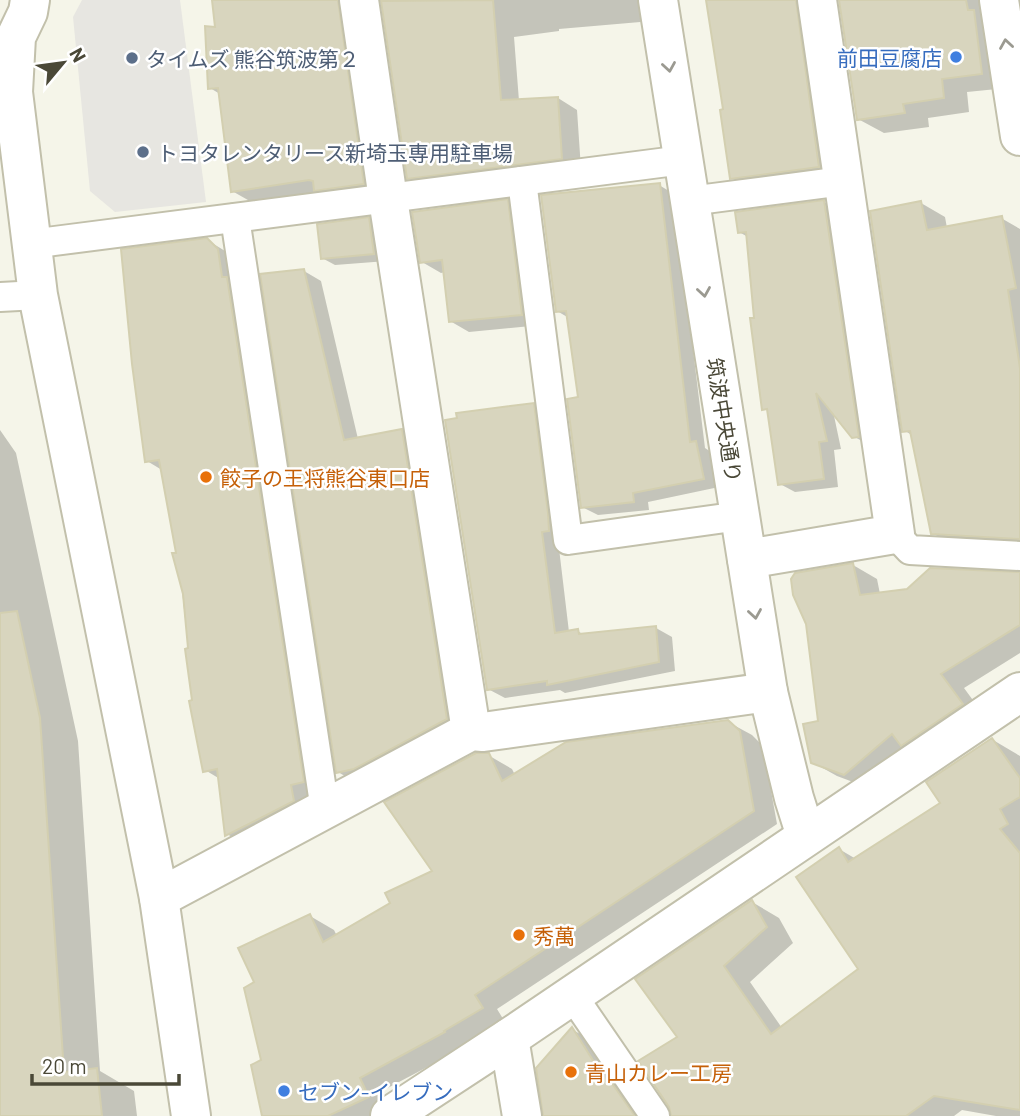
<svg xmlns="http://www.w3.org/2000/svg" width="1020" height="1116" font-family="Barlow,'Noto Sans JP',sans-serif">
<rect width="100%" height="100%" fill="#f5f5e9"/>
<polygon fill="#e7e6e1" points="82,0 180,0 206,202 115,212 90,191 73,17"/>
<g fill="#0003">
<polygon points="214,0 357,0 386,197 255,204 232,191 220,94 210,88 217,30"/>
<polygon points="386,0 649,0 652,21 559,29 559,31 514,37 519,101 558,98 577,110 581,169 428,189 409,178 389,35"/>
<polygon points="708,0 827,0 844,181 757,193 732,178 725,111"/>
<polygon points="841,0 997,0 1007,88 967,92 969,112 928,118 929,127 884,133 858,119"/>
<polygon points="659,185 674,194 705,448 711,452 719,487 648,502 649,510 598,515 582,507 580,399 569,318 557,311"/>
<polygon points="507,201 526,212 541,325 469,332 450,321 445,272 441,273 422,262"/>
<polygon points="824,202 839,211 869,445 853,436 833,411 841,449 834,450 838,487 795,492 780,484 770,412 764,408 748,237 739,232"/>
<polygon points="921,203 945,217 947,228 1001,218 1020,229 1020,551 957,547 932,533 913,436 904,430"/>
<polygon points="368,219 381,227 387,261 335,265 322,258"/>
<polygon points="207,240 230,254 326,794 250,848 227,834 220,779 205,770 194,702 178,554 162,470 147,461"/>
<polygon points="304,271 321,281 358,439 401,430 418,440 463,729 355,782 338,772"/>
<polygon points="533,405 550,414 558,540 569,632 577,631 585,635 656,628 672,637 675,671 565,693 560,690 505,698 488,689"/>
<polygon points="0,430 16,453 78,741 100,1071 134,1091 137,1116 0,1116"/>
<polygon points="853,565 877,579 880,594 1020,574 1020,653 964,688 986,718 869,788 837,776 812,762"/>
<polygon points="728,722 752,735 763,746 777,824 497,1009 505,1022 467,1046 382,1091 391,1110 379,1116 263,1116 263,1060 256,983 310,916 334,930 337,936 392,903 435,872 488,755 512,769 515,775"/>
<polygon points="993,740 1020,756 1020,1116 996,1116 962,1110 954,1116 681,1116 680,1038 752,902 779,918 793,943 750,982 782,1028 861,970 839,849 856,859 943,803"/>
<polygon points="573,1030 598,1044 650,1116 545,1116"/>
</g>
<g fill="#d8d5be" stroke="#d3cfb0" stroke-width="2">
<polygon points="212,0 338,0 364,184 314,191 313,181 309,180 231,192 218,88 208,89 205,26 215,27"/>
<polygon points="493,0 501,100 558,97 562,159 407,179 381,1"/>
<polygon points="706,0 796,0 819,167 730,179 720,110 723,109"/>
<polygon points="839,0 966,0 968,10 974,10 982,74 942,79 944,98 903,104 905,113 857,120"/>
<polygon points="660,183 690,442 696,441 704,479 633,493 634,502 581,508 567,399 578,397 566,311 556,312 541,195"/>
<polygon points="508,199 522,315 449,322 442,260 420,263 412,212"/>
<polygon points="824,200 859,437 852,438 816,393 827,441 819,442 824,479 778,485 767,409 762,410 750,318 754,318 746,232 738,233 735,212"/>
<polygon points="921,201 927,230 1002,216 1016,288 1008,290 1020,368 1020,539 931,534 910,431 902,432 870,211"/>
<polygon points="369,217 374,254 321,259 317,224"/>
<polygon points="207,238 218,249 222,277 227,277 304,782 291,785 294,801 225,836 217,769 203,772 189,701 192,700 185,649 188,648 183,594 172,553 176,553 159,460 145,462 132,364 121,249"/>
<polygon points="304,269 344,440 402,429 447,719 354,769 336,773 260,274"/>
<polygon points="534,403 548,513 549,531 542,532 555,633 578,629 579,634 656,626 659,662 547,685 547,681 487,690 445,420 457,418 456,413"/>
<polygon points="853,563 860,595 907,589 930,568 1020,572 1020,625 941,674 963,704 901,746 892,734 844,775 811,763 803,724 818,721 806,624 793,595 791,579 795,573"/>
<polygon points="17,611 40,718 64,1072 97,1068 102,1116 0,1116 0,613"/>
<polygon points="728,720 740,731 754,811 475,995 483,1008 444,1031 445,1032 360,1078 369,1097 328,1116 262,1116 251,1065 261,1060 244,988 254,982 238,948 310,914 323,942 390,903 385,893 432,871 384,802 476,753 489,753 502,781 566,742"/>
<polygon points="992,738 1020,778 1020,797 1000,809 1008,824 1000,829 1020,853 1020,1110 934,1096 906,1116 671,1116 669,1107 638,1061 677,1037 635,979 752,900 767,927 724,966 771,1034 858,969 796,877 839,847 848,862 940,803 926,782"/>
<polygon points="572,1027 606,1081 609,1079 635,1116 543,1116 536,1068"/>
</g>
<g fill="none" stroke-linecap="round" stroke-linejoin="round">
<g stroke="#c2c0ab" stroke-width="32">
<g id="service">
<polyline points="522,181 568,540 740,516"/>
<polyline points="690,201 843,181"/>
<polyline points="235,218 325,810"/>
<polyline points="31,244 683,160"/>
<polyline points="0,297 38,295"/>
<polyline points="895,534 910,550 1020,556"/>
<polyline points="572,995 655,1116"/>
</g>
</g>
<g stroke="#c2c0ab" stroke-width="42">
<g id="minor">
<polyline points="359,0 388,199 471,731"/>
<polyline points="658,0 768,692 794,798 806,836"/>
<polyline points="999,0 1020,136"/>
<polyline points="747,559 895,534 817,0"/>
<polyline points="159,898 471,731 483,732 768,692"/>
<polyline points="509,1038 522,1116"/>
<polyline points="390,1116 509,1038 1020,692"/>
</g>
</g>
<g stroke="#c2c0ab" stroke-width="42">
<polyline id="tertiary" points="30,0 28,12 16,37 13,92 38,295 159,898 191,1116"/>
</g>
<use href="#service" stroke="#fff" stroke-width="28"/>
<use href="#minor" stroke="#fff" stroke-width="38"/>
<use href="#tertiary" stroke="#fff" stroke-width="38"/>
</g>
<defs><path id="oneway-chevron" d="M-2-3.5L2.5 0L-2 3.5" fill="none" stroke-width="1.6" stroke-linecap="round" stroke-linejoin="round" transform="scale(1.75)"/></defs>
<g stroke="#9b9a91">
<use href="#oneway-chevron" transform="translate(1006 44) rotate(-99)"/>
<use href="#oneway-chevron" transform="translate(669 67) rotate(81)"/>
<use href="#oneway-chevron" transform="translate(704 292) rotate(81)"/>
<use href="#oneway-chevron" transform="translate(755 614) rotate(81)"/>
</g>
<g fill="#3f7fe0" stroke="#fff" stroke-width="2.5">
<circle cx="956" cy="57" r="7"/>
<circle cx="284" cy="1091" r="7"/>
</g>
<g fill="#5c6f8a" stroke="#fff" stroke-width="2.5">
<circle cx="132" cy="58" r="7"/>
<circle cx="143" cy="152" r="7"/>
</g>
<g fill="#e8710a" stroke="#fff" stroke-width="2.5">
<circle cx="206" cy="477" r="7"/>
<circle cx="519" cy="935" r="7"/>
<circle cx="571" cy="1072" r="7"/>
</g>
<g text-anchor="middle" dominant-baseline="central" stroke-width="5" stroke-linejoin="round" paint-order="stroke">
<g font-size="21" fill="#366cbe" stroke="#fff" text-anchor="end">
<text x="942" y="57">前田豆腐店</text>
<text x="298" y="1091" text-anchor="start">セブン-イレブン</text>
</g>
<g font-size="21" fill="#4e5e75" stroke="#fff" text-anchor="start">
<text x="146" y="58">タイムズ 熊谷筑波第２</text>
<text x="157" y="152">トヨタレンタリース新埼玉専用駐車場</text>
</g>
<g font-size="21" fill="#4a4837" stroke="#fff">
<text transform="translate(725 420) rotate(81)">筑波中央通り</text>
</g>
<g font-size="21" fill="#c56008" stroke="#fff" text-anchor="start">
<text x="220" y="477">餃子の王将熊谷東口店</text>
<text x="533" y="935">秀萬</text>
<text x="585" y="1072">青山カレー工房</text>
</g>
</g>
<g transform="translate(63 63) rotate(61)" stroke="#ffffff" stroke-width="5" paint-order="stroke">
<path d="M0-5L12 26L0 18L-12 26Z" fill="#4a4837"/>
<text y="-10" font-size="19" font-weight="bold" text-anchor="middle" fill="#4a4837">N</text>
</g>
<path d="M32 1074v10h147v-10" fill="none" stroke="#4a4837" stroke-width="3.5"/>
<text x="42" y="1074" font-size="21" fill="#4a4837" stroke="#ffffff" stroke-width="5" paint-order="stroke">20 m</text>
</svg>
